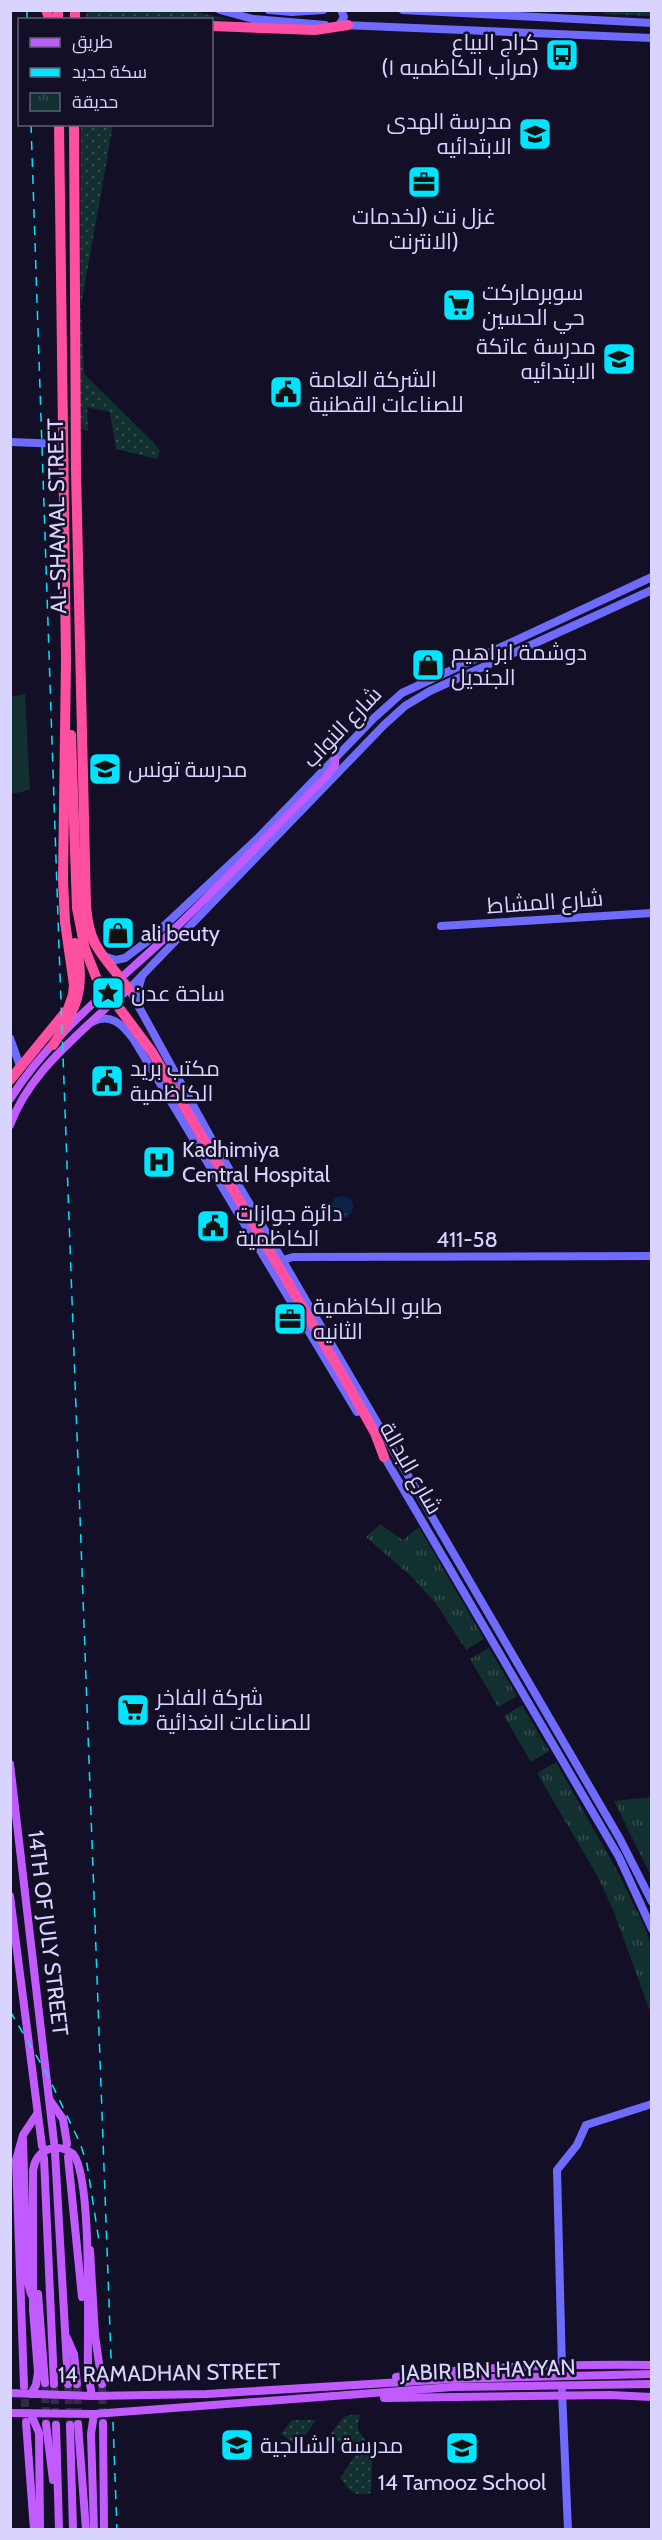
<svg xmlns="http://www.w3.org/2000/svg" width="662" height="2540" font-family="Cabin,Cairo,sans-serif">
<defs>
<pattern id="grass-dots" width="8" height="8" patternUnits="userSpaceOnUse" patternTransform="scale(1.5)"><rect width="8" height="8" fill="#12302f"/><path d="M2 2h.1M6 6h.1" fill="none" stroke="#344d4e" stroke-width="1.8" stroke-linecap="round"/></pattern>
<pattern id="park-tufts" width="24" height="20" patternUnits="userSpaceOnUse" patternTransform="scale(1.5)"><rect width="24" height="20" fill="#12302f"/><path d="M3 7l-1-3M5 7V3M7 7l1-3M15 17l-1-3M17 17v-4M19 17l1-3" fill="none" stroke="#344d4e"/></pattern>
<pattern id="water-ripples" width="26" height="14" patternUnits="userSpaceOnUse" patternTransform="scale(1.5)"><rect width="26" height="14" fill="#0c2248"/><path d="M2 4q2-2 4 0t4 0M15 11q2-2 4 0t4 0" fill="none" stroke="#2f4163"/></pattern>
</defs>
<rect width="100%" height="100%" fill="#130f26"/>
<g fill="url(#grass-dots)">
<polygon points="190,11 232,20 138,17 86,19 87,11"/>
<polygon points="602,11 651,11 651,16 605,14"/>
<polygon points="81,125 113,125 81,306 84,374 155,444 160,451 157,459 116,449 110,412 87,407 88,431 80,428"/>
<path d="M 361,2414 C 351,2435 369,2436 371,2453 C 373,2466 371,2480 371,2493 C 353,2497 351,2491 340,2478 L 355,2456 L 330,2434 L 345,2416 Z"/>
<polygon points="292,2420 316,2420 298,2446 281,2434"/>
</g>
<g fill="url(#park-tufts)">
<polygon points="380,1524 403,1540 419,1527 484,1639 466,1650 437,1605 412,1577 366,1537"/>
<polygon points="489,1648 517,1696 498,1707 470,1659"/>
<polygon points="522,1705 549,1751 531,1762 504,1716"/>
<polygon points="556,1762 620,1876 646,1930 651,1946 651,2014 614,1912 598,1877 537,1773"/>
<polygon points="651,1797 652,1876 651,1876 614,1801"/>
</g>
<polygon fill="#12302f" points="25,694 30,790 11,794 11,697"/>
<circle fill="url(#water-ripples)" cx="342" cy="1207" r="11"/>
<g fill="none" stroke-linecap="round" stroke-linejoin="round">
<g stroke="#312d47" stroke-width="8" stroke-dasharray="8 4" stroke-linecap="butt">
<polyline points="45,2383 46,2424"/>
<polyline points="54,2384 56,2425"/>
<polyline points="68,2384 70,2425"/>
<polyline points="77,2384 78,2424"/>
<polyline points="102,2384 103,2419"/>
<polyline points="24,2387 26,2419"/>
</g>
<g stroke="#6f6bff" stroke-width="8">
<polyline points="220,10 253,19 325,25"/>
<polyline points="269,10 292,12 323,10"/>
<polyline points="403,10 652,23"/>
<polyline points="339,25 344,17 341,10"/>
<polyline points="343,25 652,38"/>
<polyline points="10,442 63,444"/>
<polyline points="652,590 430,691 405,706 384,725 129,989 210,1136 620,1839 652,1902"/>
<polyline points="441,926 652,913"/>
<polyline points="103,956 116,960 125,958 149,940 257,839 374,718 402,693 652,577"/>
<polyline points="140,1002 138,990 142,976"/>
<path d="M 92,1022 C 111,1012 123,1025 134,1040 L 357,1412"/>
<polyline points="10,1038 20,1066"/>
<polyline points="283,1260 293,1257 652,1256"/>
<polyline points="382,1453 619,1857 652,1929"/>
<polyline points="562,2370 557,2170 577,2145 586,2125 652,2104"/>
<polyline points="562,2391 568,2530"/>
</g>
<g stroke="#c25bff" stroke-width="8">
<polyline points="117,999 129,989"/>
<path d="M 10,1099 C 50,1036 111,988 165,938 C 220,886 272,830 326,777 L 335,765 L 335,758"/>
<path d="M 10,1125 C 29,1074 72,1041 109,1005"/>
<polyline points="10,1764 54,2142"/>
<polyline points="10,1896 42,2146"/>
<polyline points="49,2099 63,2119 67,2144"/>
<polyline points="23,2140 27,2280 31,2294"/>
<polyline points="55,2152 68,2384"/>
<polyline points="68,2157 82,2297"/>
<polyline points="44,2158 54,2384"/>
<polyline points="90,2250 95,2335 102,2384"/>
<polyline points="38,2294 45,2383"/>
<polyline points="67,2338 74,2354 77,2384"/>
<path d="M 396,2377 C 481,2366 566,2364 652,2365"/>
<polyline points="24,2386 16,2160 23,2135 37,2114"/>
<polyline points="10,2393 92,2396 207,2394 452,2379 652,2374"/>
<path d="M 31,2394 L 36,2385 L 38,2372 L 33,2310 L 33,2171 C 35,2150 56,2141 73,2154 C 93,2177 87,2334 88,2373 L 92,2396"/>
<polyline points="384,2398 610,2395 652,2397"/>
<polyline points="10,2413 94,2414 453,2387 652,2384"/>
<polyline points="31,2414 39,2433 40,2530"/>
<polyline points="26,2422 34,2530"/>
<polyline points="103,2423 104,2530"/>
<polyline points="46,2424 53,2480"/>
<polyline points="78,2424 86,2530"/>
<polyline points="56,2425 59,2530"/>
<polyline points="70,2425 73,2530"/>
<polyline points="94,2530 91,2434 94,2414"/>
</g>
<g stroke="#ff4fa3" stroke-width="10">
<polyline points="46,10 50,20"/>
<polyline points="58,10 58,20"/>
<polyline points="75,20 75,10"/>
<polyline points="212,26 315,30 348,25"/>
<path d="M 74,124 L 76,471 L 86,906 C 89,941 97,949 118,975"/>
<polyline points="71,735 77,908 85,949 96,977 152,1052 339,1369 375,1433 384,1457"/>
<polyline points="124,983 129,989"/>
<path d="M 53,1045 C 77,1009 87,986 75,943"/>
<polyline points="10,1080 68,1009 73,995 74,985 65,922 63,880 66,660 59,124"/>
</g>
<g stroke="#00e5ff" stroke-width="1.5" stroke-dasharray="9 8" stroke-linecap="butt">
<polyline points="27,10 27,20"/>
<polyline points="31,124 59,947 112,2384"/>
<polyline points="10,2011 47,2074 80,2143 87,2164 99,2241"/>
<polyline points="113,2422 117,2530"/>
</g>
</g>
<defs>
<g id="bus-square" transform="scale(1.725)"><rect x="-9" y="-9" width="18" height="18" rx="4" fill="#00e5ff" stroke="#130f26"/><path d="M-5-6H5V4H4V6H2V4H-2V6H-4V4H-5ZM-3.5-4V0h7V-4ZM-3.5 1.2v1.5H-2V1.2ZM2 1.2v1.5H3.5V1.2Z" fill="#111"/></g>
<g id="school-square" transform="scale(1.725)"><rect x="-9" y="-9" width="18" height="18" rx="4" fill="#00e5ff" stroke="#130f26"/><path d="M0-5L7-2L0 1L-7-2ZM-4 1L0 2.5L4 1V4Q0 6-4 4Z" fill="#111"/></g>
<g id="office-square" transform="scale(1.725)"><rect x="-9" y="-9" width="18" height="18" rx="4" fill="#00e5ff" stroke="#130f26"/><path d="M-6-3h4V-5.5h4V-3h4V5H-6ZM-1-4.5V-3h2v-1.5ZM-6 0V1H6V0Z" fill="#111"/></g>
<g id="supermarket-square" transform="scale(1.725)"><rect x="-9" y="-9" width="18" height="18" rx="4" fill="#00e5ff" stroke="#130f26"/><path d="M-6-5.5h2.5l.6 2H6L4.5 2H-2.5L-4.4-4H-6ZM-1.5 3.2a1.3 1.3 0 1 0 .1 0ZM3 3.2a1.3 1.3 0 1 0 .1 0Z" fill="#111"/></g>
<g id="civic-square" transform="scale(1.725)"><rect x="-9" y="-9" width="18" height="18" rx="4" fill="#00e5ff" stroke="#130f26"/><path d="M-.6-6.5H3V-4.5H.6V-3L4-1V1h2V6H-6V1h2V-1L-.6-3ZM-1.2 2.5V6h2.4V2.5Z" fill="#111"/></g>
<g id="shop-square" transform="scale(1.725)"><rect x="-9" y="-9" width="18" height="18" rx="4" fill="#00e5ff" stroke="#130f26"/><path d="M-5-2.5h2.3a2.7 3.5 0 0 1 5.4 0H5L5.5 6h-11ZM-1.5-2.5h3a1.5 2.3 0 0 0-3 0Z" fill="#111"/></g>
<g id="sight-square" transform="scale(1.725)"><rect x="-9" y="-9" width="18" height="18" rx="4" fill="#00e5ff" stroke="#130f26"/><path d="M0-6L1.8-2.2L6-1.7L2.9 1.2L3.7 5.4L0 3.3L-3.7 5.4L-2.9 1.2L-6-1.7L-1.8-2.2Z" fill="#111"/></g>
<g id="hospital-square" transform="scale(1.725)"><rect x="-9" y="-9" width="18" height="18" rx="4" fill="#00e5ff" stroke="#130f26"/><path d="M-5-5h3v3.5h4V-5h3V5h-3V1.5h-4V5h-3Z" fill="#111"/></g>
</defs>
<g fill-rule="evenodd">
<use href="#bus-square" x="562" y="55"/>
<use href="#school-square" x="535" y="134"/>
<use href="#office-square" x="424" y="182"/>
<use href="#supermarket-square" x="459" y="305"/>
<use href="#school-square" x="619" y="359"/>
<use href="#civic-square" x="286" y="392"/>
<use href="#shop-square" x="428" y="665"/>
<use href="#school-square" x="105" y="769"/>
<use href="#shop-square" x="118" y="933"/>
<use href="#sight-square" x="108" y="993"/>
<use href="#civic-square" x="107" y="1081"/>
<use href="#hospital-square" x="159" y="1162"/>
<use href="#civic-square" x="213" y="1226"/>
<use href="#office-square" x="290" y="1319"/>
<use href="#supermarket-square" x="133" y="1710"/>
<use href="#school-square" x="237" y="2445"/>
<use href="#school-square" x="462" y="2448"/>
</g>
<g text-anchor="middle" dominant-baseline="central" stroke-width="5" stroke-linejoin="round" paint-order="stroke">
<g font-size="22" fill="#d9d4ff" stroke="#130f26" text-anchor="start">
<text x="539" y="42" text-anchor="end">كراج البياع<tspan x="539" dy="25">(مراب الكاظميه ١)</tspan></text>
<text x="512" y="121" text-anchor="end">مدرسة الهدى<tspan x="512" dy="25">الابتدائيه</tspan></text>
<text x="424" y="216" text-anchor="middle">غزل نت (لخدمات<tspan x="424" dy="25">الانترنت)</tspan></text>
<text x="482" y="292">سوبرماركت<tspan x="482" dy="25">حي الحسين</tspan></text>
<text x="596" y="346" text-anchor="end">مدرسة عاتكة<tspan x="596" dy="25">الابتدائيه</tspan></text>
<text x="309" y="379">الشركة العامة<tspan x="309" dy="25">للصناعات القطنية</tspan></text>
<text x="451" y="652">دوشمة ابراهيم<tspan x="451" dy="25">الجنديل</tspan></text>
<text x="128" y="769">مدرسة تونس</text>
<text x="141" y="933">ali beuty</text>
<text x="131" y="993">ساحة عدن</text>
<text x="130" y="1068">مكتب بريد<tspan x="130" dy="25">الكاظمية</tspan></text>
<text x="182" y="1149">Kadhimiya<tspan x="182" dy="25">Central Hospital</tspan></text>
<text x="236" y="1213">دائرة جوازات<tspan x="236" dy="25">الكاظمية</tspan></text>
<text x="313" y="1306">طابو الكاظمية<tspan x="313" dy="25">الثانيه</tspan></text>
<text x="156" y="1697">شركة الفاخر<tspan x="156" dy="25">للصناعات الغذائية</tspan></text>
<text x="260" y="2445">مدرسة الشالجية</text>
<text x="462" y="2482" text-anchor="middle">14 Tamooz School</text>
</g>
<g font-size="22" fill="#d9d4ff" stroke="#130f26">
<text transform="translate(57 516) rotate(-91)">AL-SHAMAL STREET</text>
<text transform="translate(342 727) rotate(-46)">شارع النواب</text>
<text transform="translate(545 902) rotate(-4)">شارع المشاط</text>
<text x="467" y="1239">411-58</text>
<text transform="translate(411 1468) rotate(60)">شارع البدالة</text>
<text transform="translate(48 1933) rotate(83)">14TH OF JULY STREET</text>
<text transform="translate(488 2370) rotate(-2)">JABIR IBN HAYYAN</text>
<text transform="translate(169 2373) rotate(-1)">14 RAMADHAN STREET</text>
</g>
</g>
<rect width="662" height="2540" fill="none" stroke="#d9d4ff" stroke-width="24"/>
<rect x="18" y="18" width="195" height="108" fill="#130f26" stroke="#625e7d" stroke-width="1.5"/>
<rect x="30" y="38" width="30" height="9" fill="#c25bff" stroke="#625e7d" stroke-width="1.5"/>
<text x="72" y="48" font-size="18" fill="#d9d4ff">طريق</text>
<rect x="30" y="68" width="30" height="9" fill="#00e5ff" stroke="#625e7d" stroke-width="1.5"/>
<text x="72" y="78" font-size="18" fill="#d9d4ff">سكة حديد</text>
<rect x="30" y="93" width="30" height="18" fill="url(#park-tufts)" stroke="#625e7d" stroke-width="1.5"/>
<text x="72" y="108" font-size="18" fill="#d9d4ff">حديقة</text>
</svg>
